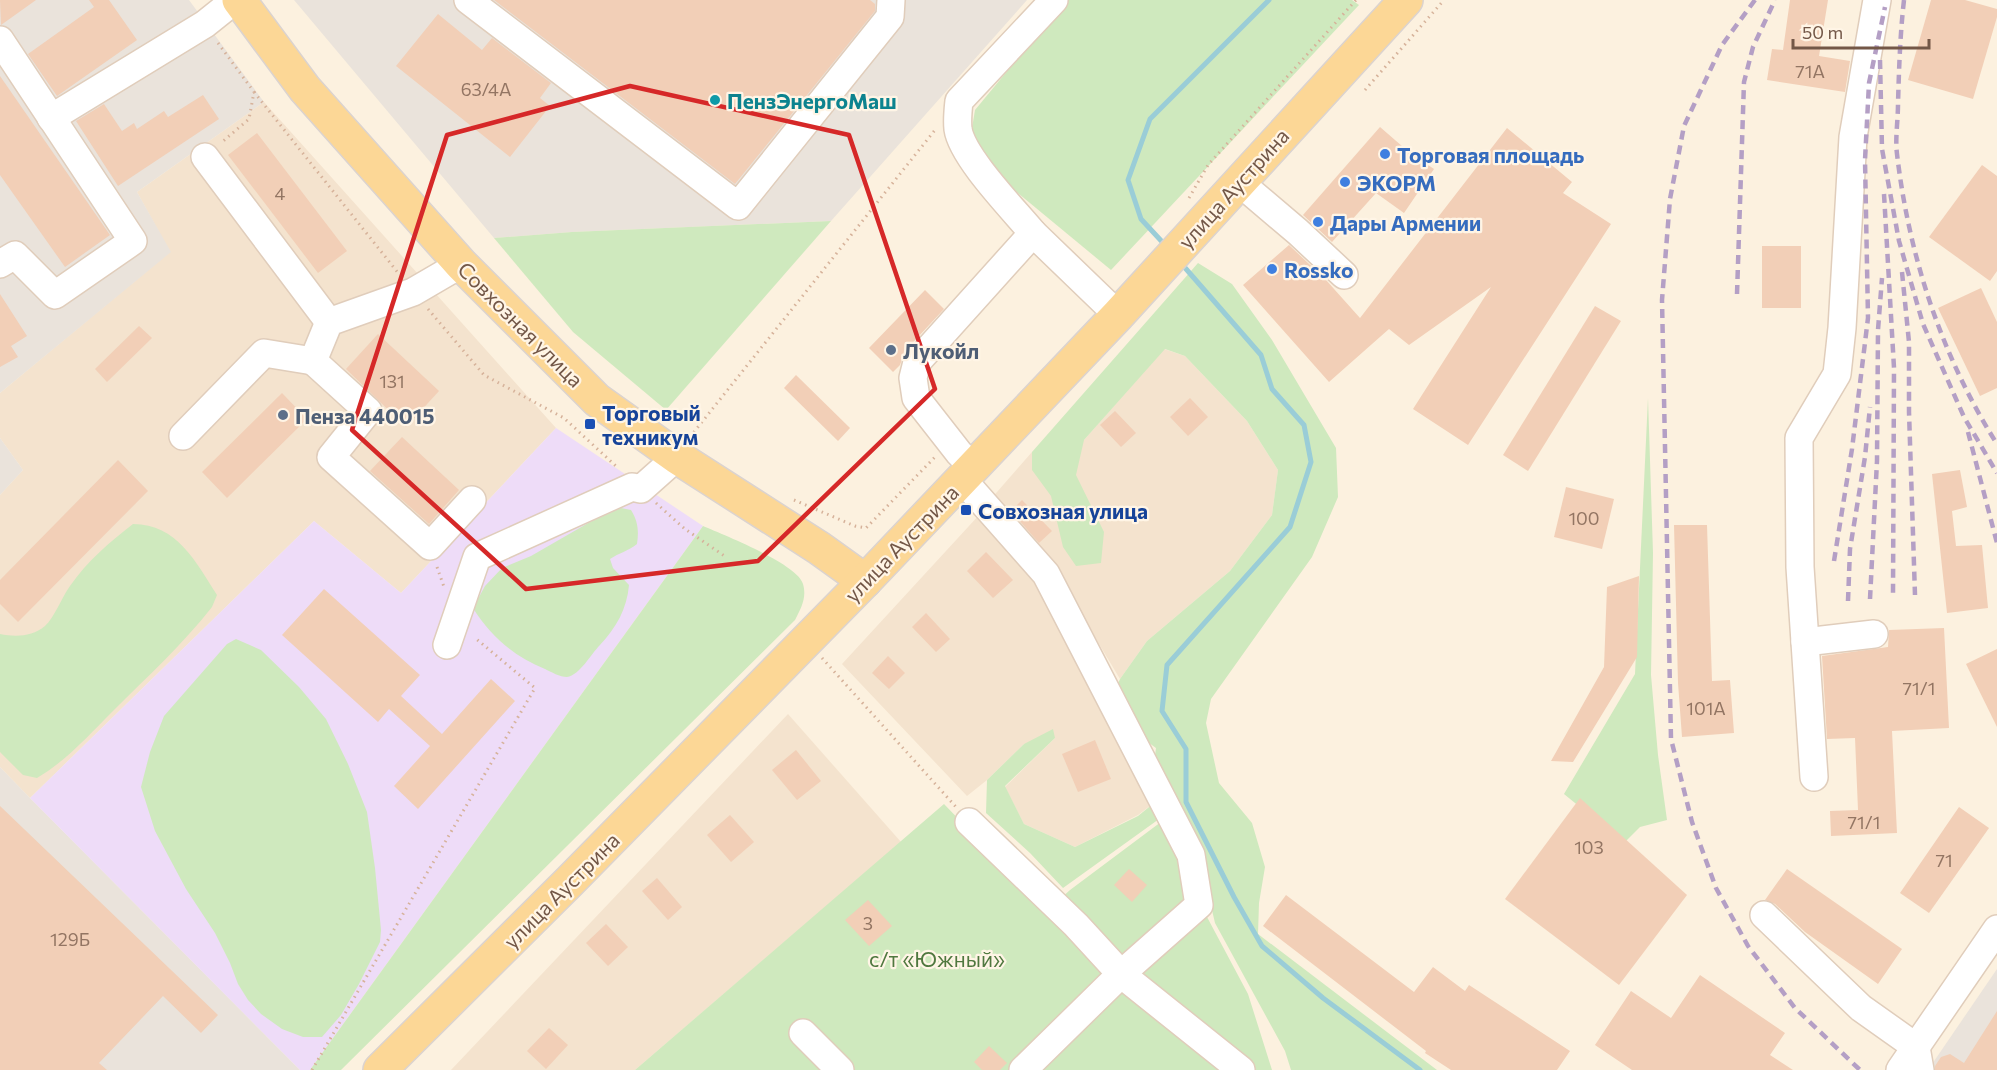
<svg xmlns="http://www.w3.org/2000/svg" width="1997" height="1070" font-family="Commissioner,sans-serif">
<rect width="100%" height="100%" fill="#fcf1df"/>
<g fill="#f4e3ce">
<polygon points="264,102 556,428 401,593 314,521 30,798 0,767 0,495 23,470 0,438 0,393 170,252 137,192"/>
<polygon points="1164,349 1185,356 1247,421 1278,470 1272,515 1230,571 1147,641 1120,679 1056,572 990,500 1032,452 1084,440"/>
<polygon points="980,514 1038,578 1154,803 1138,815 1075,847 1024,824 1005,787 1055,738 1024,744 987,780 967,796 842,664"/>
<polygon points="788,714 901,842 635,1070 451,1070"/>
</g>
<g fill="#eae3db">
<polygon points="0,0 189,0 264,102 137,192 171,252 0,393"/>
<polygon points="294,0 1027,0 831,221 572,232 494,238"/>
<polygon points="0,438 23,470 0,495"/>
<polygon points="0,767 30,798 300,1070 0,1070"/>
<polygon points="1997,969 1997,1070 1928,1070"/>
</g>
<polygon fill="#eedcf8" points="556,428 703,526 310,1070 300,1070 30,798 314,521 401,593"/>
<g fill="#cfe9be">
<polygon points="1066,0 1352,0 1359,5 1111,270 968,152 975,110"/>
<polygon points="831,221 666,410 573,332 494,238 572,232"/>
<polygon points="1198,263 1232,284 1272,340 1336,448 1338,497 1312,557 1211,699 1206,723 1219,783 1252,823 1265,867 1259,903 1258,934 1437,1070 1291,1070 1285,1051 1215,923 1200,859 1173,809 1063,888 1030,853 986,813 987,780 1024,744 1053,729 1055,738 1005,786 1024,824 1075,847 1138,816 1154,803 1152,779 1156,748 1130,729 1109,704 1120,679 1147,641 1230,571 1272,515 1278,470 1247,421 1185,356 1165,349 1084,440 1076,475 1104,532 1101,563 1076,566 1063,547 1051,496 1032,470 1032,452"/>
<polygon points="1648,398 1653,553 1651,675 1658,755 1667,820 1640,827 1624,843 1564,794 1635,674"/>
<path d="M 621,508 L 631,510 C 638,521 639,531 637,544 C 628,551 619,553 610,559 L 613,568 L 629,585 C 627,609 616,628 600,645 C 591,654 580,675 567,677 C 560,677 551,672 545,669 C 514,656 491,637 473,608 L 485,586 L 502,568 L 531,556 L 590,522 Z"/>
<path d="M 133,524 C 177,524 196,562 217,595 L 212,607 C 183,644 147,677 113,711 C 89,735 66,761 37,778 L 23,775 L 0,752 L 0,634 C 15,637 32,637 45,626 C 54,618 62,597 70,586 C 88,560 109,543 133,524 Z"/>
<path d="M 703,526 C 724,535 798,564 803,584 C 807,598 801,608 795,620 L 341,1070 L 310,1070 Z"/>
<polygon points="236,639 261,650 299,687 326,719 348,764 367,812 375,868 381,930 380,942 359,984 341,1015 322,1037 303,1037 282,1029 261,1014 248,1000 238,984 230,963 215,933 186,889 155,831 141,787 150,752 164,716 227,644"/>
<polygon points="944,804 1047,911 1070,890 1173,813 1198,860 1207,917 1248,994 1272,1070 635,1070"/>
</g>
<g fill="none" stroke-linecap="round" stroke-linejoin="round">
<g stroke="#9acdd7" stroke-width="5">
<polyline points="1166,246 1141,219 1128,180 1150,119 1269,0"/>
<polyline points="1180,262 1261,355 1272,389 1304,425 1311,462 1290,527 1167,665 1162,711 1186,749 1186,802 1234,897 1262,946 1323,998 1420,1070"/>
</g>
</g>
<g fill="#f2cfb7">
<polygon points="0,0 36,0 1,25"/>
<polygon points="89,0 109,0 137,40 57,96 28,54 94,7"/>
<polygon points="494,0 870,0 875,4 875,11 735,184"/>
<polygon points="1790,0 1828,0 1819,56 1850,61 1845,92 1767,80 1772,49 1783,50"/>
<polygon points="1931,0 1965,0 1997,9 1997,17 1973,99 1908,80"/>
<polygon points="438,14 482,50 492,38 551,83 540,98 550,106 510,157 396,66"/>
<polygon points="0,76 110,235 65,267 0,175"/>
<polygon points="203,95 219,119 118,186 76,121 104,104 122,131 134,123 137,129 164,111 168,117"/>
<polygon points="1380,127 1410,153 1434,169 1404,213 1376,193 1332,242 1303,215"/>
<polygon points="1507,128 1572,182 1563,193 1611,224 1468,445 1413,409 1491,287 1409,345 1389,329 1329,382 1243,285 1289,245 1326,280 1360,318"/>
<polygon points="257,133 347,251 318,273 228,155"/>
<polygon points="1982,165 1997,176 1997,271 1990,281 1929,237"/>
<rect x="1762" y="246" width="39" height="62"/>
<polygon points="1981,288 1997,322 1997,388 1980,396 1938,308"/>
<polygon points="925,290 944,309 905,351 900,365 893,372 869,348"/>
<polygon points="0,294 27,336 11,346 18,357 0,367"/>
<polygon points="1595,306 1621,321 1528,471 1503,455"/>
<polygon points="139,326 152,338 107,382 95,369"/>
<polygon points="378,334 439,391 406,427 346,369"/>
<polygon points="796,375 850,428 838,441 784,388"/>
<polygon points="282,393 307,419 227,498 202,472"/>
<polygon points="1190,398 1208,417 1188,436 1170,417"/>
<polygon points="1115,411 1136,433 1121,447 1100,425"/>
<polygon points="402,437 459,490 429,524 370,471"/>
<polygon points="118,460 148,491 18,622 0,604 0,580"/>
<polygon points="1960,470 1967,507 1952,511 1956,546 1982,545 1988,608 1947,613 1932,474"/>
<polygon points="1566,487 1614,499 1602,549 1554,537"/>
<polygon points="1022,500 1052,531 1039,543 1011,511"/>
<polygon points="1674,525 1707,525 1712,681 1730,680 1734,733 1682,737 1678,683"/>
<polygon points="986,552 1013,580 993,598 967,571"/>
<polygon points="1639,576 1637,657 1573,762 1551,761 1604,667 1607,587"/>
<polygon points="324,589 420,675 401,696 442,734 491,679 515,701 418,809 394,786 430,746 389,709 378,722 282,635"/>
<polygon points="926,613 950,639 936,652 912,627"/>
<polygon points="1944,628 1949,728 1892,731 1897,833 1831,836 1830,811 1858,810 1855,738 1827,739 1822,656 1888,647 1889,630"/>
<polygon points="1997,649 1997,727 1966,664"/>
<polygon points="888,656 905,673 889,689 872,673"/>
<polygon points="1095,740 1111,779 1078,792 1062,754"/>
<polygon points="796,750 821,781 797,800 772,770"/>
<polygon points="1580,798 1687,895 1619,985 1505,899"/>
<polygon points="0,806 218,1015 201,1033 163,996 99,1063 107,1070 0,1070"/>
<polygon points="1959,807 1989,828 1929,913 1900,893"/>
<polygon points="730,815 754,842 731,862 707,835"/>
<polygon points="1129,869 1147,885 1132,902 1114,885"/>
<polygon points="1787,869 1902,949 1878,984 1805,932 1775,904 1765,900"/>
<polygon points="657,878 682,907 668,920 642,891"/>
<polygon points="1286,895 1414,992 1433,967 1465,991 1469,985 1570,1051 1557,1070 1451,1070 1425,1053 1426,1051 1263,926"/>
<polygon points="868,900 892,926 869,946 845,920"/>
<polygon points="606,924 628,947 608,966 586,943"/>
<polygon points="1700,975 1785,1033 1770,1055 1793,1070 1632,1070 1595,1045 1631,991 1671,1018"/>
<polygon points="1997,1011 1997,1070 1935,1070 1935,1066 1941,1057 1950,1054 1964,1063"/>
<polygon points="549,1028 568,1045 546,1069 527,1051"/>
<polygon points="989,1046 1007,1063 1000,1070 982,1070 974,1062"/>
</g>
<g fill="none" stroke-linecap="round" stroke-linejoin="round">
<g stroke="#e0cdbb" stroke-width="30">
<g id="minor">
<polyline points="468,0 738,206 890,17 891,0"/>
<polyline points="0,40 133,241 55,295 15,255 0,264"/>
<polyline points="51,118 205,24 235,0"/>
<polyline points="205,157 329,322"/>
<polyline points="1239,182 1298,232 1344,275"/>
<path d="M 1033,233 C 1014,210 962,157 958,129 C 957,120 958,110 959,101 L 1054,0"/>
<polyline points="461,264 413,292 329,322 313,361 368,411 331,457 430,546 472,500"/>
<polyline points="183,436 264,353 313,361"/>
<polyline points="973,467 959,453 916,398 913,378 917,362 1033,233 1118,315"/>
<polyline points="962,479 1046,574 1191,855 1199,905 1121,974 1023,1070"/>
<polyline points="1805,642 1874,634"/>
<polyline points="447,645 477,557 632,487 641,489 677,457"/>
<polyline points="1814,777 1800,567 1799,438 1837,374 1842,328 1853,137 1877,0"/>
<polyline points="969,822 1076,925 1121,974 1241,1070"/>
<polyline points="1764,915 1861,1008 1916,1047 1920,1070"/>
<polyline points="803,1033 840,1070"/>
<polyline points="1900,1070 1997,929"/>
</g>
</g>
<g stroke="#dbd3cf" stroke-width="36">
<g id="major">
<polyline points="239,0 305,89 461,264 597,400 677,457 819,548 865,581"/>
<polyline points="380,1070 570,881 865,581 1118,315 1406,0"/>
</g>
</g>
<g stroke="#d6b29a" stroke-width="3" stroke-dasharray="1.5 4.5" stroke-linecap="butt">
<polyline points="218,43 254,92 249,119 221,143"/>
<polyline points="1365,90 1444,0"/>
<polyline points="254,92 399,274"/>
<polyline points="1189,198 1208,165 1356,0"/>
<polyline points="428,309 484,375 564,418 618,468"/>
<polyline points="690,437 935,130"/>
<polyline points="794,500 855,526 866,528 935,457"/>
<polyline points="656,503 685,529 726,557"/>
<polyline points="437,567 444,587"/>
<polyline points="822,658 956,807"/>
<polyline points="312,1070 535,688 474,637"/>
</g>
<use href="#minor" stroke="#fff" stroke-width="27"/>
<use href="#major" stroke="#fcd796" stroke-width="33"/>
<g stroke="#b49fc5" stroke-width="4.5" stroke-dasharray="9 6" stroke-linecap="butt">
<polyline points="1755,0 1722,45 1684,126 1670,199 1662,300 1671,739 1692,822 1716,888 1748,946 1795,1008 1860,1070"/>
<path d="M 1904,0 C 1900,35 1899,69 1898,104 C 1898,121 1895,138 1897,154 C 1909,257 1942,357 1997,444"/>
<polyline points="1880,60 1882,149 1899,241 1923,324 1964,417 1997,473"/>
<polyline points="1884,194 1894,368 1893,597"/>
<polyline points="1902,272 1909,342 1909,412 1915,595"/>
<polyline points="1737,294 1744,82 1753,47 1775,0"/>
<polyline points="1968,432 1997,543"/>
<polyline points="1834,561 1852,449 1868,318 1865,160 1869,83 1885,7"/>
<polyline points="1870,599 1877,461 1878,330 1882,278"/>
<polyline points="1848,601 1850,549 1865,457 1870,407"/>
</g>
</g>
<path fill="none" stroke="#d62828" stroke-width="4.5" stroke-linejoin="round" d="M 630,86 L 849,135 L 935,389 L 758,561 L 526,589 L 352,430 L 447,135 Z"/>
<circle fill="#0f9aa8" stroke="#fff5e6" stroke-width="2" cx="715" cy="100" r="6"/>
<g fill="#3f7fe0" stroke="#fff5e6" stroke-width="2">
<circle cx="1385" cy="154" r="6"/>
<circle cx="1345" cy="182" r="6"/>
<circle cx="1318" cy="222" r="6"/>
<circle cx="1272" cy="269" r="6"/>
</g>
<g fill="#5c6f8a" stroke="#fff5e6" stroke-width="2">
<circle cx="891" cy="350" r="6"/>
<circle cx="283" cy="415" r="6"/>
</g>
<g fill="#1a4fb4" stroke="#fff5e6" stroke-width="2">
<rect x="584" y="418" width="12" height="12" rx="3"/>
<rect x="960" y="504" width="12" height="12" rx="3"/>
</g>
<g text-anchor="middle" dominant-baseline="central" stroke-width="4.5" stroke-linejoin="round" paint-order="stroke">
<g font-size="18" fill="#937563">
<text x="1810" y="71">71А</text>
<text x="486" y="89">63/4А</text>
<text x="280" y="193">4</text>
<text x="392" y="381">131</text>
<text x="1584" y="518">100</text>
<text x="1919" y="688">71/1</text>
<text x="1706" y="708">101А</text>
<text x="1864" y="822">71/1</text>
<text x="1589" y="847">103</text>
<text x="1944" y="860">71</text>
<text x="868" y="923">3</text>
<text x="70" y="939">129Б</text>
</g>
<g font-size="21" font-weight="bold" fill="#0d838f" stroke="#fff5e6" text-anchor="start">
<text x="727" y="100">ПензЭнергоМаш</text>
</g>
<g font-size="21" font-weight="bold" fill="#366cbe" stroke="#fff5e6" text-anchor="start">
<text x="1397" y="154">Торговая площадь</text>
<text x="1357" y="182">ЭКОРМ</text>
<text x="1330" y="222">Дары Армении</text>
<text x="1284" y="269">Rossko</text>
</g>
<g font-size="21" fill="#735747" stroke="#fff5e6">
<text transform="translate(1233 188) rotate(-48)">улица Аустрина</text>
<text transform="translate(521 324) rotate(45)">Совхозная улица</text>
<text transform="translate(901 543) rotate(-46)">улица Аустрина</text>
<text transform="translate(561 890) rotate(-45)">улица Аустрина</text>
</g>
<g font-size="21" font-weight="bold" fill="#4e5e75" stroke="#fff5e6" text-anchor="start">
<text x="903" y="350">Лукойл</text>
<text x="295" y="415">Пенза 440015</text>
</g>
<g font-size="21" font-weight="bold" fill="#164399" stroke="#fff5e6" text-anchor="start">
<text x="602" y="412">Торговый<tspan x="602" dy="24">техникум</tspan></text>
<text x="978" y="510">Совхозная улица</text>
</g>
<g font-size="21" fill="#50783f" stroke="#fff5e6">
<text x="937" y="958">с/т «Южный»</text>
</g>
</g>
<path d="M1793 39v9h136v-9" fill="none" stroke="#735747" stroke-width="3"/>
<text x="1802" y="39" font-size="18" fill="#735747" stroke="#fff5e6" stroke-width="4.5" paint-order="stroke">50 m</text>
</svg>
